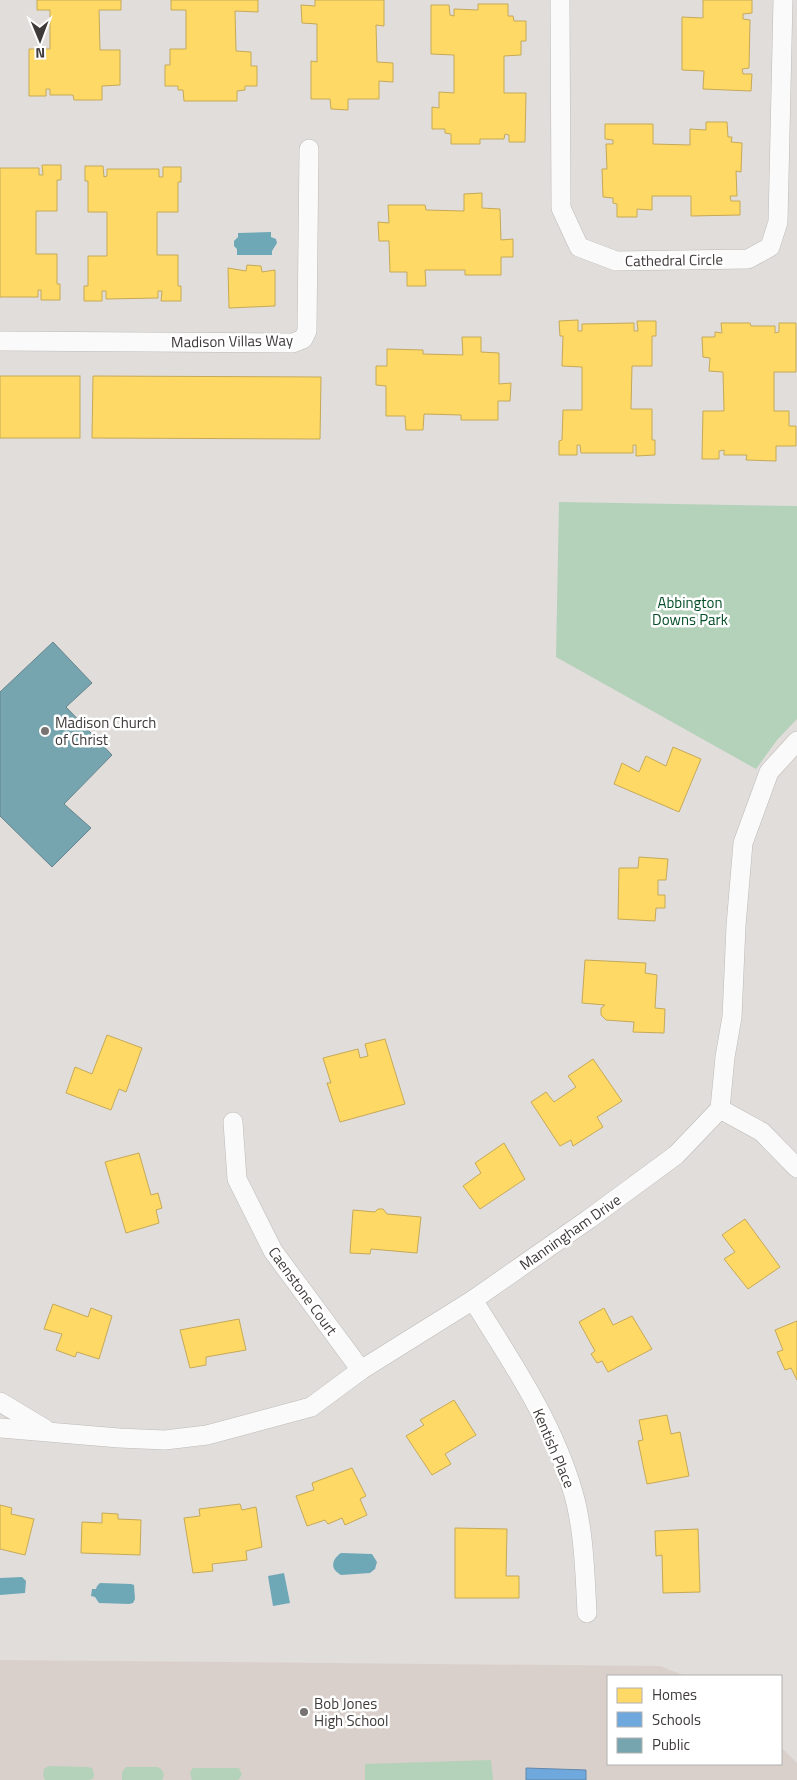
<svg xmlns="http://www.w3.org/2000/svg" width="797" height="1780" font-family="'Titillium Web',sans-serif">
<rect width="100%" height="100%" fill="#e1dddb"/>
<polygon fill="#dad0cb" points="0,1660 660,1666 686,1676 608,1676 608,1764 781,1764 781,1747 797,1763 797,1780 0,1780"/>
<g fill="#b4d1ba">
<polygon points="559,502 797,506 797,719 777,740 756,769 556,657"/>
<polygon points="491,1760 493,1780 365,1780 365,1764"/>
<polygon points="49,1766 87,1767 92,1768 94,1774 93,1779 88,1780 45,1780 43,1775 44,1769"/>
<polygon points="126,1767 158,1767 162,1770 164,1775 162,1780 122,1780 122,1772"/>
<polygon points="193,1768 239,1768 242,1774 240,1778 238,1780 192,1780 190,1773"/>
</g>
<g fill="#6ea8b7">
<polygon points="271,232 271,237 276,239 277,243 272,251 272,255 237,255 237,249 234,246 234,241 238,237 238,233"/>
<path d="M 341,1553 L 372,1554 L 377,1562 L 375,1569 L 370,1573 L 341,1575 C 330,1569 331,1560 341,1553 Z"/>
<polygon points="284,1573 290,1603 273,1606 268,1576"/>
<polygon points="22,1577 26,1581 25,1593 0,1595 0,1578"/>
<polygon points="100,1583 131,1584 134,1585 135,1599 133,1603 129,1604 99,1603 95,1597 91,1596 92,1589 96,1589 97,1586"/>
</g>
<g fill="#ffd966" stroke="#c5a958">
<polygon points="37,0 121,0 121,10 99,10 100,50 120,50 120,85 102,86 102,100 74,100 73,95 50,95 50,89 46,89 46,96 29,96 29,49 50,49 50,10 37,10"/>
<polygon points="171,0 258,0 258,12 235,11 236,51 251,52 251,66 257,66 257,86 245,86 245,90 237,91 237,101 184,101 183,90 178,90 178,86 165,86 165,65 170,65 170,49 186,49 186,10 171,10"/>
<polygon points="315,0 384,0 384,26 376,25 377,62 393,63 393,82 379,81 379,99 348,99 348,110 331,109 330,99 311,99 311,61 317,62 317,24 302,23 301,5 315,6"/>
<polygon points="703,0 752,0 752,13 743,14 743,19 750,20 749,68 742,69 743,74 752,74 751,91 703,89 704,71 682,70 682,17 703,18"/>
<polygon points="478,4 508,4 508,16 513,16 514,21 526,21 526,41 521,41 521,55 504,56 504,93 526,93 525,142 509,142 509,135 505,134 504,139 480,139 480,144 451,144 451,134 445,133 445,129 432,129 432,107 439,108 439,92 454,93 454,55 431,54 431,5 449,5 450,15 454,16 454,9 478,10"/>
<polygon points="706,122 727,122 728,137 732,137 731,142 742,143 741,172 736,171 737,196 730,196 731,201 740,201 740,215 691,216 691,196 652,196 652,210 637,209 637,217 617,217 617,204 613,203 613,198 603,197 602,169 607,169 606,144 613,144 613,140 605,139 605,124 653,124 653,144 690,145 690,129 706,130"/>
<polygon points="42,165 61,165 61,180 57,180 57,211 36,211 36,254 57,254 57,284 60,284 60,300 41,300 41,290 38,290 38,297 0,297 0,168 39,168 39,175 43,175"/>
<polygon points="85,166 103,166 104,177 107,176 107,169 159,169 159,177 163,177 163,167 181,167 181,182 178,182 178,212 157,212 157,255 178,255 178,286 181,286 181,301 161,301 162,291 158,291 158,298 106,299 106,291 102,291 102,301 84,301 84,286 88,286 88,256 107,256 107,212 88,212 88,181 85,181"/>
<polygon points="482,193 482,208 500,209 501,240 513,239 513,257 501,257 501,275 465,275 465,270 425,270 426,286 407,286 407,272 390,272 389,241 379,241 378,222 389,223 388,205 425,205 426,210 464,211 464,194"/>
<polygon points="247,265 261,266 262,272 275,270 275,306 229,308 228,268 246,271"/>
<polygon points="578,320 578,331 582,331 582,324 634,323 634,331 638,331 637,321 656,321 656,336 652,336 652,366 632,366 631,409 652,409 652,440 655,440 655,455 636,456 636,445 633,445 633,453 581,453 580,445 577,445 577,455 559,455 559,441 562,440 563,410 582,410 582,367 562,366 563,336 560,336 559,321"/>
<polygon points="721,323 750,323 751,326 775,326 775,333 779,332 779,323 796,323 796,372 774,372 774,411 789,411 789,426 796,426 796,446 776,446 776,461 746,460 747,455 724,455 724,450 719,451 719,459 702,459 703,411 724,411 723,372 709,371 710,358 703,357 702,337 715,337 715,332 722,333"/>
<polygon points="462,337 481,337 481,352 499,353 499,384 511,383 510,401 498,401 498,420 461,420 461,415 424,414 423,430 406,430 405,416 386,416 386,386 376,385 376,366 387,366 387,349 423,350 423,354 463,355"/>
<rect x="0" y="376" width="80" height="62"/>
<polygon points="93,376 321,377 320,439 92,438"/>
<polygon points="673,747 701,759 679,812 614,784 622,763 639,772 646,756 666,766"/>
<polygon points="639,857 668,859 666,880 658,880 658,895 665,895 665,908 656,908 655,921 618,919 619,868 638,868"/>
<polygon points="585,960 646,963 645,973 657,975 655,1008 665,1009 664,1033 633,1032 634,1022 606,1020 601,1015 601,1008 605,1005 582,1003"/>
<polygon points="107,1035 142,1048 126,1092 119,1089 111,1110 66,1093 75,1067 92,1074"/>
<polygon points="385,1039 405,1104 340,1122 327,1083 331,1083 323,1058 358,1049 360,1058 368,1056 365,1044"/>
<polygon points="593,1059 622,1101 597,1117 603,1127 573,1146 571,1140 560,1146 531,1102 546,1092 554,1102 576,1087 568,1076"/>
<polygon points="504,1143 525,1179 480,1209 463,1186 481,1173 475,1163"/>
<polygon points="139,1153 151,1195 158,1193 162,1208 156,1210 159,1223 126,1233 105,1162"/>
<polygon points="378,1209 383,1209 387,1214 421,1217 417,1253 371,1249 370,1254 350,1253 353,1210 375,1212"/>
<polygon points="745,1219 780,1267 748,1289 724,1259 735,1252 722,1235"/>
<polygon points="53,1304 88,1317 91,1308 112,1316 99,1359 77,1352 75,1357 56,1350 62,1334 44,1329"/>
<polygon points="604,1308 613,1325 632,1316 652,1349 608,1372 602,1361 597,1363 591,1354 595,1351 579,1322"/>
<polygon points="239,1319 246,1350 206,1357 206,1365 190,1368 180,1330"/>
<polygon points="797,1321 797,1380 791,1368 785,1370 777,1352 783,1350 775,1330"/>
<polygon points="454,1400 476,1435 445,1454 451,1464 432,1475 406,1436 424,1425 420,1420"/>
<polygon points="667,1415 671,1434 680,1432 689,1476 647,1484 638,1441 643,1440 639,1420"/>
<polygon points="352,1468 366,1496 360,1499 367,1515 345,1525 342,1518 328,1524 325,1520 307,1526 296,1496 314,1490 312,1483"/>
<polygon points="240,1504 242,1510 256,1507 262,1547 246,1551 247,1560 212,1564 213,1571 193,1573 184,1518 200,1516 199,1509"/>
<polygon points="0,1505 12,1508 11,1514 34,1519 25,1555 0,1549"/>
<polygon points="102,1513 118,1514 118,1519 141,1520 140,1555 81,1553 82,1522 102,1523"/>
<polygon points="455,1528 507,1529 506,1576 519,1576 519,1598 455,1598"/>
<polygon points="698,1529 700,1592 663,1593 662,1555 656,1556 655,1531"/>
</g>
<polygon fill="#6fa8dc" stroke="#6087ab" points="526,1768 586,1770 586,1780 526,1780"/>
<polygon fill="#76a5af" stroke="#65858c" points="53,642 92,683 66,707 112,755 64,804 91,828 52,867 0,816 0,692"/>
<g fill="none" stroke-linecap="round" stroke-linejoin="round">
<g stroke="#bcbab8" stroke-width="20">
<g id="street">
<polyline points="560,0 561,208 579,247 616,261 748,259 770,247 778,222 783,0"/>
<polyline points="0,341 293,343 303,339 307,331 309,149"/>
<polyline points="720,1109 762,1132 797,1168"/>
<polyline points="233,1122 237,1179 273,1251 361,1370"/>
<path d="M 473,1300 C 511,1361 553,1422 573,1492 C 584,1529 585,1575 587,1613"/>
<polyline points="0,1402 45,1429"/>
<polyline points="0,1428 119,1438 165,1440 207,1435 311,1407 361,1370 473,1300 589,1219 676,1155 720,1109 725,1057 732,1017 736,926 743,843 769,772 797,741"/>
</g>
</g>
<use href="#street" stroke="#fafafa" stroke-width="19"/>
</g>
<g fill="#777372" stroke="#fff" stroke-width="2">
<circle cx="45" cy="731" r="5"/>
<circle cx="304" cy="1712" r="5"/>
</g>
<g text-anchor="middle" dominant-baseline="central" stroke-width="5" stroke-linejoin="round" paint-order="stroke">
<g font-size="15" fill="#3e3a39" stroke="#fff">
<text transform="translate(674 260) rotate(-1)">Cathedral Circle</text>
<text transform="translate(232 341) rotate(-1)">Madison Villas Way</text>
<text transform="translate(570 1232) rotate(-35)">Manningham Drive</text>
<text transform="translate(303 1291) rotate(54)">Caenstone Court</text>
<text transform="translate(554 1448) rotate(67)">Kentish Place</text>
</g>
<g font-size="15" fill="#054e27" stroke="#fff">
<text x="690" y="602">Abbington<tspan x="690" dy="17">Downs Park</tspan></text>
</g>
<g font-size="15" fill="#3e3a39" stroke="#fff" text-anchor="start">
<text x="55" y="722">Madison Church<tspan x="55" dy="17">of Christ</tspan></text>
<text x="314" y="1703">Bob Jones<tspan x="314" dy="17">High School</tspan></text>
</g>
</g>
<rect x="607" y="1675" width="175" height="90" fill="#ffffff" stroke="#b2b0b0"/>
<rect x="617" y="1688" width="25" height="15" fill="#ffd966" stroke="#b2b0b0"/>
<text x="652" y="1700" font-size="15" fill="#3e3a39">Homes</text>
<rect x="617" y="1712" width="25" height="15" fill="#6fa8dc" stroke="#b2b0b0"/>
<text x="652" y="1725" font-size="15" fill="#3e3a39">Schools</text>
<rect x="617" y="1738" width="25" height="15" fill="#76a5af" stroke="#b2b0b0"/>
<text x="652" y="1750" font-size="15" fill="#3e3a39">Public</text>
<g transform="translate(40 40) rotate(179)" stroke="#ffffff" stroke-width="4" paint-order="stroke">
<path d="M0-4L9 19L0 12L-9 19Z" fill="#3e3a39"/>
<text y="-8" font-size="14" font-weight="bold" text-anchor="middle" fill="#3e3a39">N</text>
</g>
</svg>
